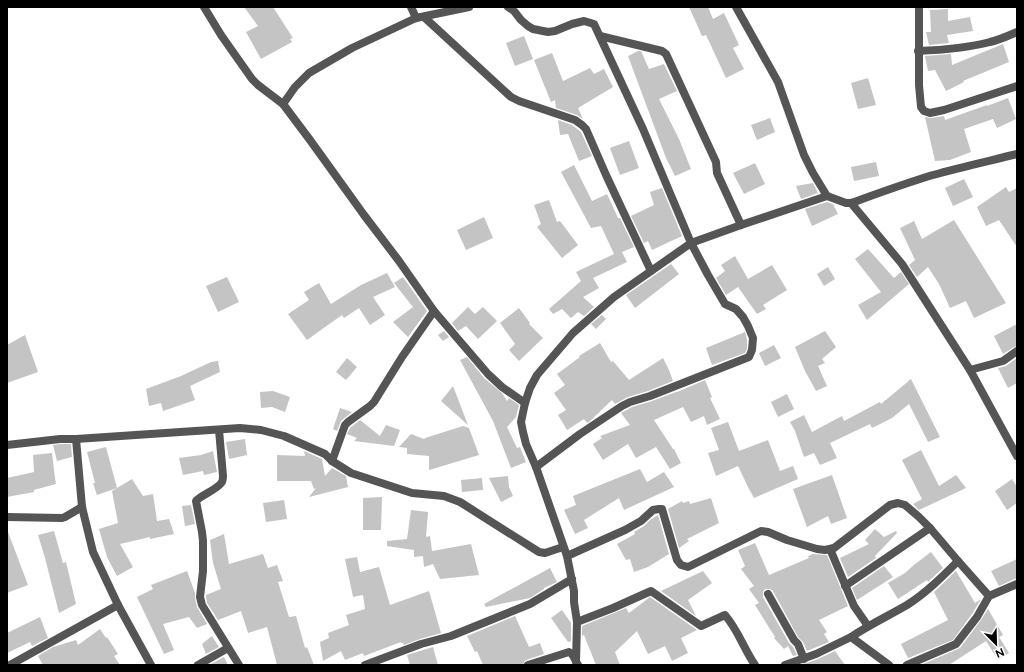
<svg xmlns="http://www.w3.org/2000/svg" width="1024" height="672" font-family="Figtree,sans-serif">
<rect width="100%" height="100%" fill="#fff"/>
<g fill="#c4c4c4">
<polygon points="244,7 273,7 293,38 290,39 292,42 261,59 246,32 258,26"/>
<polygon points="689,7 708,7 713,19 724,13 739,45 733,48 744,69 726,78 706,35 702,36"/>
<polygon points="948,9 948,21 970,17 973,31 947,35 949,43 929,45 926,32 931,32 930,10"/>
<polygon points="524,36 533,59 515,66 506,43"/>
<polygon points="1003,44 1009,62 963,81 964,82 946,91 935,70 928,71 925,56 951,54 952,65"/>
<polygon points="638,51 641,51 649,69 664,64 677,91 659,99 679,139 691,169 675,176 666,158 628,56"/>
<polygon points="552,53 563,81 590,68 594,74 604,69 613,87 578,108 583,119 577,115 556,108 555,100 551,102 534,60"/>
<polygon points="868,78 876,105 858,109 851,83"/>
<polygon points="1008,98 1016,119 997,128 993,119 964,129 971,152 950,160 935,161 925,117 931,118 944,116 945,120 987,105 987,106"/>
<polygon points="770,118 775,132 757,140 751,125"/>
<polygon points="558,120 572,125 581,132 592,156 579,161 568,134 560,135"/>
<polygon points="629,141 639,168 620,175 610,148"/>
<polygon points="876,162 879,176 854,181 851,167"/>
<polygon points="755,163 765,184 744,194 733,173"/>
<polygon points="574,165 592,201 607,194 618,218 620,218 634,247 622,252 627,262 593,278 599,288 583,297 594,307 584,316 578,312 571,318 562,309 553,314 549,309 581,281 576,272 614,254 601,226 591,228 561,172"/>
<polygon points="964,179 973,197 953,206 945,188"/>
<polygon points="813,183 818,193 801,199 796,186"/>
<polygon points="1006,187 1009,192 1017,188 1017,247 999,220 986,226 977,207"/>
<polygon points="662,188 682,236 652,250 648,241 644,243 631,216 654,205 650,192"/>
<polygon points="549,200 557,222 560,221 578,245 562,258 537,227 541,224 534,205"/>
<polygon points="827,202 833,204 838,214 812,226 805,209"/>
<polygon points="484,217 493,238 466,250 457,230"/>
<polygon points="954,220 1006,303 974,318 966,301 950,308 939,284 928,267 917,277 909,265 915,260 900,228 914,221 922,239"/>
<polygon points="868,249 894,278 901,272 909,284 867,320 858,305 881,292 855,259"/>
<polygon points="735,256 748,279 772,265 787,290 763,305 766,309 757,314 738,287 726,295 716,278 725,271 721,265"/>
<polygon points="671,264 679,274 635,308 626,295"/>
<polygon points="828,267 835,279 824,286 817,274"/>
<polygon points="387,273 395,287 373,297 385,315 370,325 359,308 344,318 342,315 307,340 288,314 309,300 304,292 319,283 331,304 361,285"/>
<polygon points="227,277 239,302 218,312 206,286"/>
<polygon points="403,277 427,311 408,337 393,322 413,307 394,283"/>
<polygon points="468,307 475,314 483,307 497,321 478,339 466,326 458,331 452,323"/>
<polygon points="519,308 530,323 529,324 543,338 519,361 509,350 515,344 500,323"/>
<polygon points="602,315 606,319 596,329 591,324"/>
<polygon points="1017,324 1017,346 1014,347 1003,354 994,336"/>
<polygon points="444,331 449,337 443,341 438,335"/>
<polygon points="825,331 836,347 822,359 825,363 818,366 827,386 816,391 805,371 795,347"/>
<polygon points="745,332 747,339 747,349 745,353 712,365 706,348"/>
<polygon points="25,335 38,372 7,383 7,345"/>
<polygon points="600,343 611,362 613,361 629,380 663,358 669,370 673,381 648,391 628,397 615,404 612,400 589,422 587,423 584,419 567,430 558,415 566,410 554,393 565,385 557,374 580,357 579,356"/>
<polygon points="774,345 781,358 765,366 759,353"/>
<polygon points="467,357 484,378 502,393 507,401 509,398 519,405 516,417 507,427 517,448 520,447 526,462 511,468 493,421 460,360"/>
<polygon points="347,358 357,367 346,380 336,372"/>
<polygon points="1017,358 1017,383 1008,388 998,368 1006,366"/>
<polygon points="218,361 220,372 190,386 195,400 163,411 161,403 149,406 146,389 181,376 211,362"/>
<polygon points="911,379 940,437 928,442 909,404 892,418 872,428 870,424 830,443 837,458 820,465 814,453 804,457 795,431 790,422 804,415 812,432 842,416 844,421 880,402 881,404"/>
<polygon points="705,380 712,397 710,398 720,419 707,425 704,416 691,422 683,407 654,420 673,449 674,449 681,463 670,469 656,447 636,458 628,444 603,460 593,444 602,438 600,436 630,425 621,413 632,407 652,401 676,392 677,392"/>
<polygon points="453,386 468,425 441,401"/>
<polygon points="273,391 290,397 285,412 272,407 261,408 260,392"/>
<polygon points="787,394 794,409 778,417 771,402"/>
<polygon points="340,408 352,412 341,421 337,431 333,429"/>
<polygon points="360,420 380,436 386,425 400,430 394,446 354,441 357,438 347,434 350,428"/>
<polygon points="728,422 739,451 768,440 780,471 793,466 798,479 754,498 748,487 738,466 716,476 708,453 719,450 711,428"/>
<polygon points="463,426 469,428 479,455 429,470 429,456 407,454 407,448 399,447 411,434 424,439 425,438"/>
<polygon points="245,439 247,455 229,459 226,442"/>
<polygon points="60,444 71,444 72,457 57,461 53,445"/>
<polygon points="106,447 117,488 97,495 93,483 95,483 87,452"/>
<polygon points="921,450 939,486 956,475 966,488 919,510 913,504 922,499 902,460"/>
<polygon points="213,451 217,472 204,475 203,471 183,475 179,458 201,455"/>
<polygon points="304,451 322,459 325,476 332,468 346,476 348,487 309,497 316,488 314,489 311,481 277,481 277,455 305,456"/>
<polygon points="52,453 55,478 56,484 34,490 34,492 7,497 7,478 34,472 33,455"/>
<polygon points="640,469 647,482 664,472 674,487 624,510 619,498 584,520 588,528 575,534 564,510 576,505 573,496"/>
<polygon points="832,475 847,518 831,524 828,516 807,527 793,489"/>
<polygon points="508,476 509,487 513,496 501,502 489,478"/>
<polygon points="482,478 483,490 462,492 461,480"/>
<polygon points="132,479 143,496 153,494 157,521 169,519 174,534 150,539 150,537 120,544 133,567 117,576 107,557 99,529 118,523 112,491"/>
<polygon points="1012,479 1017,487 1017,503 1007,510 995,491"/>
<polygon points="382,497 381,530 363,530 363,498"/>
<polygon points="711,498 719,523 687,539 689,541 679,548 668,509 682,501 683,503 689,501 690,504"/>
<polygon points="284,500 287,519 266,522 263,503"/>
<polygon points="191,505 195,524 185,526 182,506"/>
<polygon points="411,510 428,512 426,537 430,536 432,551 471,544 479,575 440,579 433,564 424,567 423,556 414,557 414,550 387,546 387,541 407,539"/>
<polygon points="658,515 669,554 648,567 634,572 630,559 626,560 617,544 635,534 634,532 644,526 650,520"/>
<polygon points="875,529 884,537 896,531 897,533 875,556 876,558 848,577 840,558 869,544 865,540"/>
<polygon points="54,531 63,563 66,562 76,604 59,613 45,558 38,535"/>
<polygon points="7,532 8,532 28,585 7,593"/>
<polygon points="224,534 229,564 263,554 268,568 277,565 283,581 278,582 289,617 296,616 305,648 307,647 314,665 277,665 267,627 248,633 241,611 218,620 207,603 206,597 206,595 221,589 213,563 210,540"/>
<polygon points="755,543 769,575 809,558 808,556 813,554 827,555 848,606 819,620 827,632 824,634 829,642 807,651 803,642 798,637 773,591 770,589 765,589 763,592 763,597 789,643 793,647 797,655 793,656 788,646 784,649 774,638 775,637 755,605 759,603 749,589 754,586 741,569 745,566 738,550"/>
<polygon points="931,552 943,568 928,582 927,580 898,599 888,583 905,573 915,564"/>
<polygon points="357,557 360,572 379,567 390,605 429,591 441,633 420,639 404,645 403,643 401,643 401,642 364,656 363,653 345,660 341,651 323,661 320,642 329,638 328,633 349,625 346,615 365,609 363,595 353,597 345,559"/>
<polygon points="1017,559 1017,578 999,586 991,571"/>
<polygon points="884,566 893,577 857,600 852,588"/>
<polygon points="550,568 557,582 544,588 544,589 530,598 486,607 484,604"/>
<polygon points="187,571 195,593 195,598 197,607 207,624 197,628 189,617 163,624 174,650 164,654 137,597 153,589 151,585"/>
<polygon points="703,571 712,583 688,600 696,616 661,591"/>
<polygon points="956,571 975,603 981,599 972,614 953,640 908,658 901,644 948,620 934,592"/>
<polygon points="650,597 697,630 681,638 688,653 672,661 665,646 648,654 637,631 615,652 620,665 596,665 584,635 582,636 582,626 626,608 629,613"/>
<polygon points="988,609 1003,635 999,637 1009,653 998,660 986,641 949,665 921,665 960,648 981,620"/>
<polygon points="562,610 571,623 571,641 568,642 551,618"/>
<polygon points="515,616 529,647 540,643 544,654 526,660 524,662 523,665 483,665 477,651 475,652 467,636"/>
<polygon points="40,617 48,638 32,646 30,642 7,653 7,633"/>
<polygon points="100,629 106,638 107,637 118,654 114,656 120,665 43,665 38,656 53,647 76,640 78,645"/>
<polygon points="212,636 219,647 206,654 202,644"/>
<polygon points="433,647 438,665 410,665 407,655"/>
<polygon points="835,651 845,665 801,665 818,659"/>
<polygon points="224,657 228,665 212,665 211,664"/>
</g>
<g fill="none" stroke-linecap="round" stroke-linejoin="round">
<g stroke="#555" stroke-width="8">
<polyline points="204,7 221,35 252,79 258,85 283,104 310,140 364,215 399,261 434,311 488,374 502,387 525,403"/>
<polyline points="411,7 416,18"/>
<polyline points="508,7 514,11 521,20 528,26 533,29 548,32 555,31 572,24 584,21 594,24 643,129 691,243 708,275 725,304 736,309 743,317 748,326 753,338 752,350 749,357 650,396 630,402 622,406 580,434 536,467"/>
<path d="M 736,7 L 778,82 L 804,155 L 813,173 L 827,196 L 846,203 L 851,203 C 879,193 906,183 933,175 C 961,167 989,161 1017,154"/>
<polyline points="919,7 919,85 921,107 924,111 930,113 944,110 1017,86"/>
<polyline points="424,17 511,97 519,101 575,120 582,125 586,129 606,175 651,271"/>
<polyline points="600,36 662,51 666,54 716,162 717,173 741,225"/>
<path d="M 918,51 C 943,50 967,48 990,42 C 999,40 1008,36 1017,32"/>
<polyline points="283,104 295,87 309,73 352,48 416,18 469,7"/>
<polyline points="851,203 902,264 970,370 1017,456"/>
<polyline points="970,370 1003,361 1017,351"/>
<path d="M 219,430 L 223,476 C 223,478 223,480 222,482 C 217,490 202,494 196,501 L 202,532 L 203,541 L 203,571 L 200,597 L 202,605 L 239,665"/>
<polyline points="76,439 82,507 93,552 118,605 151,665"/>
<polyline points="7,445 60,439 76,439 240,428 261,430 284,436 325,454 332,461 351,473 412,493 444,496 460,502 539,552 545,553 563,547"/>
<polyline points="332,461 345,425 348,422 370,406 374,402 402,357 434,311"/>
<polyline points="7,517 62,518 65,517 82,507"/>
<polyline points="830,549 854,606 868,626"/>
<polyline points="567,556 625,530 641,521 653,510 659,509 662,509 677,560 681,565 688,567 761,531 768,532 787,540 817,549 825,550 834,548 890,505 898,503 905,505 919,517 930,528 958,561 989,596 1017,584"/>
<polyline points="845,586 930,528"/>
<polyline points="768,594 794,640 798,644 804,659"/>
<path d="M 577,622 L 613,608 L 651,591 L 701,626 L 725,615 C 738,630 744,649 755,665"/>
<path d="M 851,637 C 869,625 888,616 907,605 C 926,593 942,577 958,561"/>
<polyline points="10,665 118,605"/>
<polyline points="198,665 228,648"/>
<polyline points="365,665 421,644 451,636 530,604 572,579"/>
<polyline points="528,665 569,652 572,654 576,661"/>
<polyline points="578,665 576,662 577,622 574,602 574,591 567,556 536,467 526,444 523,432 521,422 525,403 530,388 537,375 573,333 614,297 691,243 741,225 827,196"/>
<polyline points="785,665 816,654 851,637 889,665"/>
<polyline points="907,665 956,644 977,617 989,596"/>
</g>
</g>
<rect width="1024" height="672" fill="none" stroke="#000000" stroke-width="16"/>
<g transform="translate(996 644) rotate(157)" stroke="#ffffff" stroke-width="3" paint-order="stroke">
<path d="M0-3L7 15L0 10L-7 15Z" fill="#000000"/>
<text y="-6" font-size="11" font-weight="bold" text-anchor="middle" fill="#000000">N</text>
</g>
</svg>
